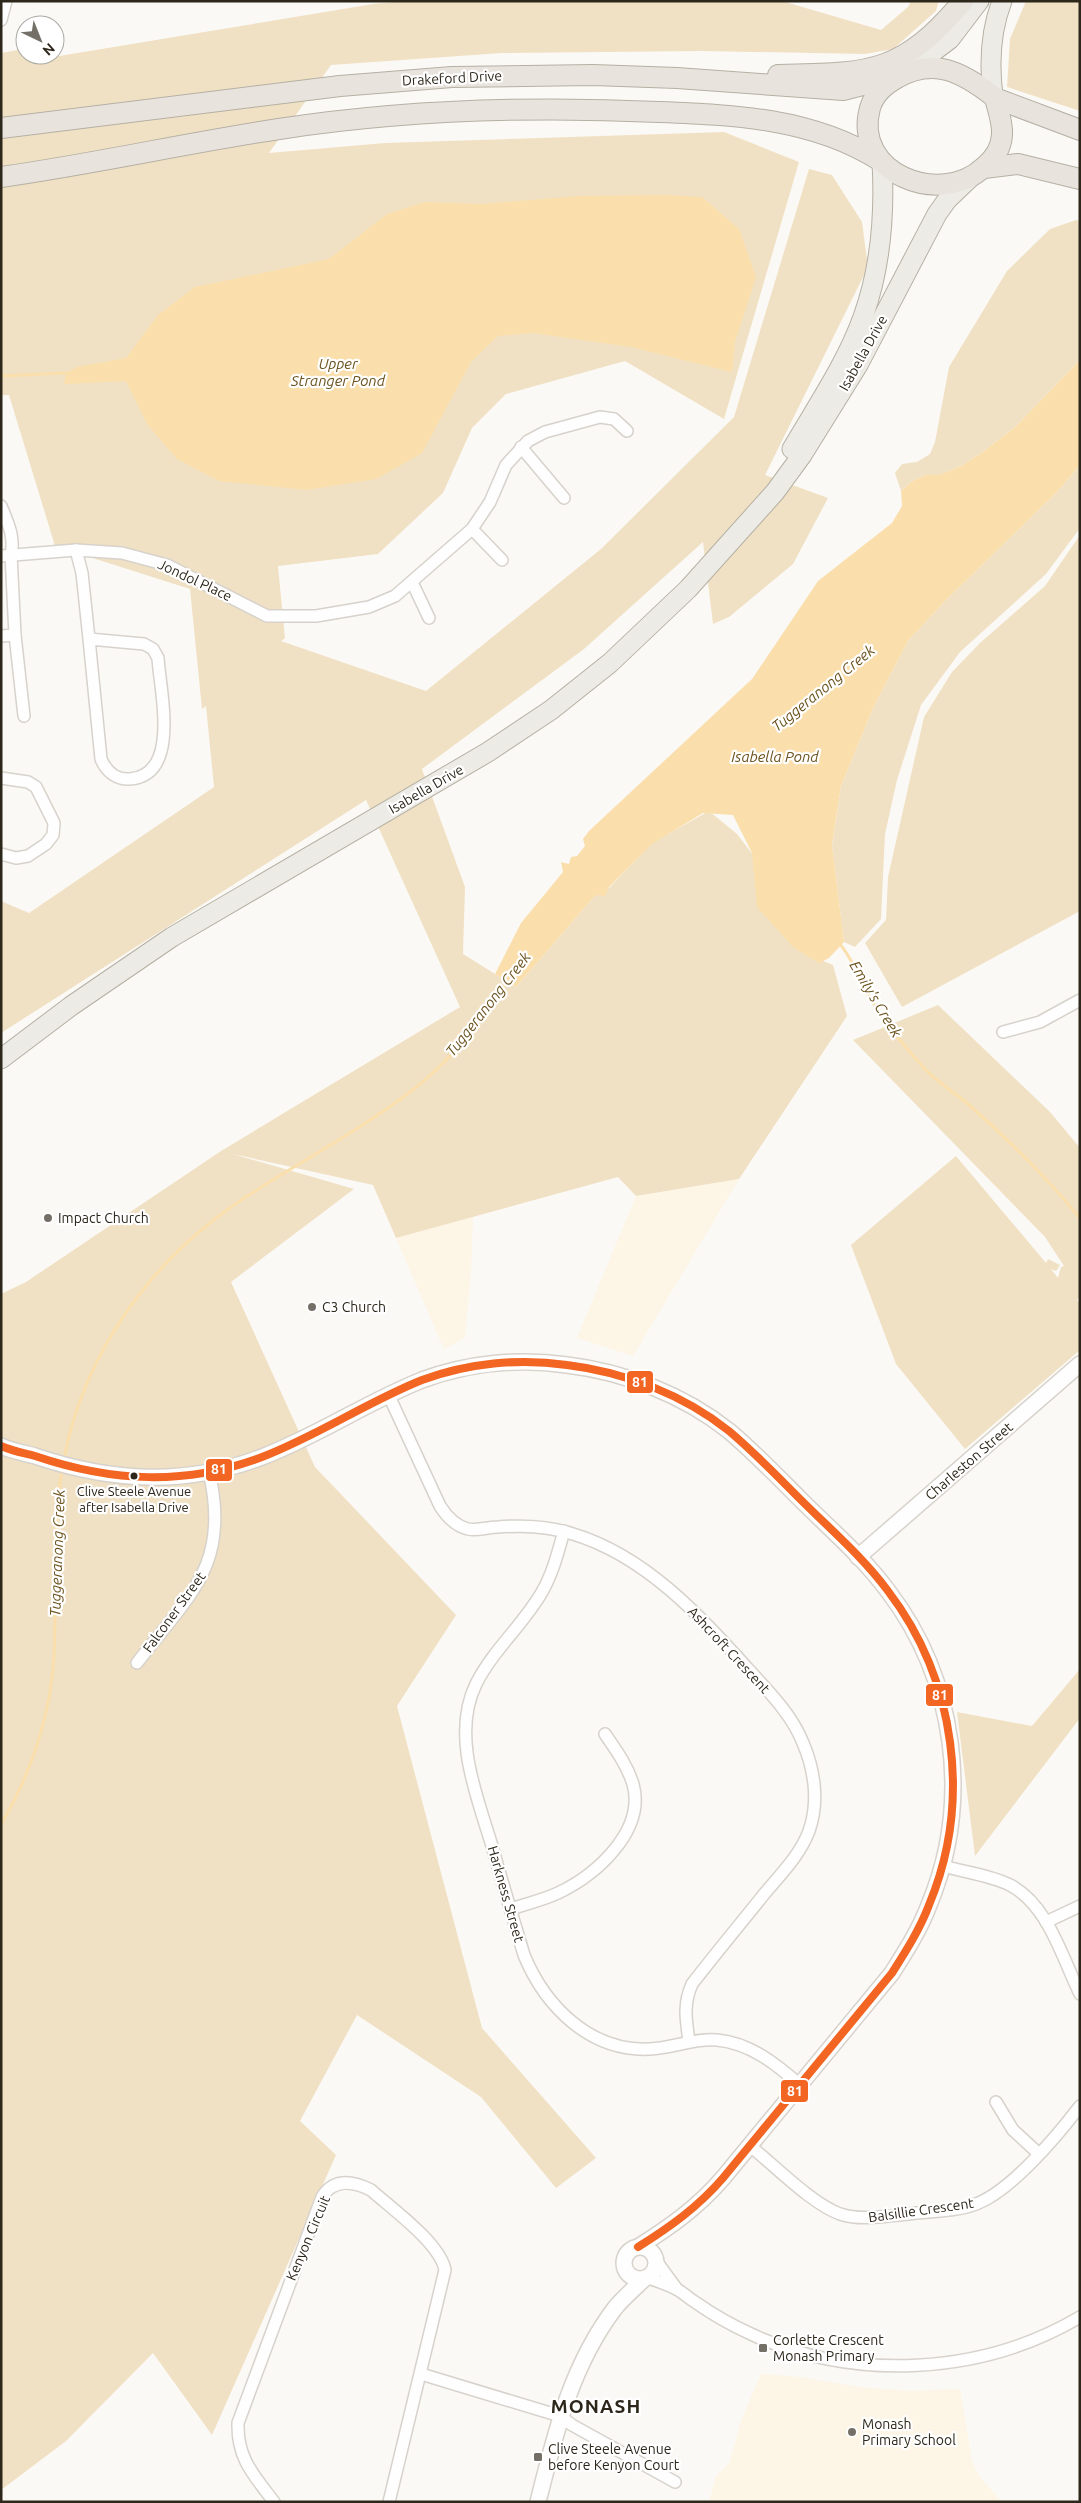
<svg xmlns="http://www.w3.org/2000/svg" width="1081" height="2503" font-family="Ubuntu,sans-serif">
<rect width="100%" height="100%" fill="#fbf9f5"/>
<g fill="#fdf5e6">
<polygon points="739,1179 633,1356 577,1338 636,1196"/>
<polygon points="473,1217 471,1272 465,1338 444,1349 396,1238"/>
<polygon points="761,2374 799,2377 858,2387 910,2391 960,2389 972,2461 980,2477 1002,2502 709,2502 716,2476 729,2464 741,2421"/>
</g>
<g fill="#f1e1c4">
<polygon points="406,1 782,1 881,30 908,7 911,1 939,1 936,11 893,49 865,54 703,51 502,53 331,65 269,153 385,143 724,132 799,162 724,419 625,361 506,394 472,428 443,493 378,554 278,566 285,638 281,641 426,691 601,549 734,417 809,169 832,175 862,222 868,267 765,475 828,498 793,564 729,617 713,624 703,542 584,649 422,769 465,887 463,954 516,987 594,897 609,888 652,843 709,811 737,834 771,878 812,956 833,965 847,1016 739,1179 636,1196 618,1177 396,1238 373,1185 233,1154 354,1189 231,1282 315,1467 456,1615 397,1706 482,2028 596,2158 556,2188 481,2097 357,2015 300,2121 336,2155 212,2435 153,2353 66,2441 1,2490 1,1294 26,1282 221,1151 460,1007 366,800 1,1033 1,901 29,913 214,787 206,706 202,709 190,589 55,546 9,395 1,395 1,53 23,49 25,55 33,55 41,59 373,4"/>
<polygon points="1026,1 1080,1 1080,111 1007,87 1010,39"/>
<polygon points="1076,220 1080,221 1080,360 1014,428 980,454 961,466 939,475 926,475 914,480 901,491 895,473 902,464 917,462 930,454 935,442 949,367 1007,271 1050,229"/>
<polygon points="1080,465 1080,528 1046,574 960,652 921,705 897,780 885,834 881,919 855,947 844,942 832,846 841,786 874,706 908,641 946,600 1056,493"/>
<polygon points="1080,535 1080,911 902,1007 865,943 886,920 888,877 924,717 952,672 980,643 1045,586"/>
<polygon points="938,1005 1051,1113 1080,1148 1080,1297 1077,1300 1080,1303 1080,1350 965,1449 896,1364 851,1245 956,1156 1046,1263 1048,1259 1060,1265 1056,1271 1051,1269 1058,1278 1061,1267 1064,1266 1045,1237 853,1040"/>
<polygon points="1080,1669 1080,1718 975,1856 957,1712 1032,1726"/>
</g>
<g fill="#fadfac">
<polygon points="666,195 702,197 739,229 756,277 735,342 732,372 631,347 533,333 498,336 471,362 422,453 376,479 306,490 219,481 177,459 147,424 126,381 64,384 66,373 77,367 126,358 158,315 195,287 329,259 387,214 425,202 481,204 581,196"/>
<polygon points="1080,360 1080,465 1056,493 946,600 908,641 874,706 841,786 832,845 844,942 829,958 819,963 793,947 757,907 752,853 733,815 703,813 652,844 609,887 605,896 598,895 594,897 516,987 495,974 521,923 563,872 561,862 569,864 571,857 577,856 585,846 583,839 589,831 752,679 818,581 892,523 902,506 901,491 914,480 926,475 939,475 961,466 980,454 1014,428"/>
</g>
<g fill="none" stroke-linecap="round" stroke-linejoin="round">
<g stroke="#fadfac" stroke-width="3">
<polyline points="1,376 66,373"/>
<path d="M 839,943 C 853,959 860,980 871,999 C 886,1024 904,1046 924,1068 C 937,1082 954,1092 968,1104 C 1008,1139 1046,1177 1080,1218"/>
<path d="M 64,1459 C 83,1357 147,1266 231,1207 C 280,1173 333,1146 382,1112 C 409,1094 438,1071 459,1046 C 477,1025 493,1001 509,979"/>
<path d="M 1,1824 C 31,1775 51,1713 54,1656 C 57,1594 51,1531 62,1470"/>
</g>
<g stroke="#d7d2cb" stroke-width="14">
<g id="minor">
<polyline points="1,20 6,1"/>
<polyline points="521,447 564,498"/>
<path d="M 1,506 C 8,523 15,537 11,555 L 15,635 L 24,716"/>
<polyline points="472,529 502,560"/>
<path d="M 76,550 L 82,573 L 89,639 L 144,644 L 153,649 L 158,658 C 160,692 181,775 130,779 C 116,780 106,771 101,759 L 89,639"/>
<polyline points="1,556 76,550 122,553 167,565 267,616 316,616 369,607 395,596 472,529 490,502 506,465 528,441 545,432 600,417 614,419 627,431"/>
<polyline points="412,582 429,618"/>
<polyline points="1,636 15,635"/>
<polyline points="1,778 28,782 36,787 54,823 53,835 46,844 28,856 16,858 1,854"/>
<polyline points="1003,1032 1040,1022 1080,1000"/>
<path d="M 389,1396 L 440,1506 C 447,1517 455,1526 468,1529 C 478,1531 488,1527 498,1527 C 523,1525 549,1526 573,1534 C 646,1556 700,1616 750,1671 C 770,1693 792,1715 803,1743 C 815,1771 819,1803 809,1831 C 800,1855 781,1874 765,1893 C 741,1923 716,1953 692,1984 C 683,2004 686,2020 689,2041"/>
<path d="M 564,1531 C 558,1552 553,1573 542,1592 C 523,1625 493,1650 476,1684 C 451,1735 477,1796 492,1846 C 502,1882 513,1918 524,1955 C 545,2006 590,2052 650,2049 C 673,2048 694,2038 717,2040 C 750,2043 776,2064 800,2085"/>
<path d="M 137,1663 C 189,1595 231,1565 209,1472"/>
<path d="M 943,1866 C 964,1872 990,1875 1010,1885 C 1048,1905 1062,1957 1080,1994"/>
<path d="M 510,1909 C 526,1904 543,1900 558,1893 C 596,1875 646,1831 633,1784 C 627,1765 616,1750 605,1734"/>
<polyline points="1046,1922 1080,1906"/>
<polyline points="996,2102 1013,2130 1038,2153"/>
<path d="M 750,2146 C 774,2165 812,2204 840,2214 C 862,2221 886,2216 908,2214 C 930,2211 955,2212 976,2204 C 1011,2191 1057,2136 1080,2106"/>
<polyline points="657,2262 676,2288"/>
<path d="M 648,2278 C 657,2281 667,2284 676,2289 C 683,2292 688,2298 695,2302 C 712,2314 731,2325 751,2334 C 854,2382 982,2375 1080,2317"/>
<polyline points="421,2374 560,2416 572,2425 675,2482"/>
<path d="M 274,2502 C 254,2475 237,2459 238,2423 L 322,2197 C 334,2178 353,2181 371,2190 C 392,2209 440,2243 445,2270 L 389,2502"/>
</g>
</g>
<g stroke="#d7d2cb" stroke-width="18">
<g id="tertiary">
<path d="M 1,1446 C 12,1451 24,1453 35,1456 C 112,1482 185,1486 262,1457 C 317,1436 367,1402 422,1380 C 468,1363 519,1358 567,1365 C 625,1372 684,1395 729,1431 C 754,1452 777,1476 800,1499 C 830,1529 863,1557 888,1591 C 956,1680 972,1802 929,1905 C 920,1929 906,1951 892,1973 L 723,2178 C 698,2207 670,2227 638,2247"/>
<polyline points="858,1557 1080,1364"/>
<circle cx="640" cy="2263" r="16"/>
<path d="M 538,2502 C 555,2434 571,2366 615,2308 C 623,2298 635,2288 644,2279"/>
</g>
</g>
<g stroke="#b5b0a4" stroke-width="21">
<g id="primary">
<polyline points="909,70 950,39 979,1"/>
<path d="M 995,98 L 993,96 C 989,64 990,32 1002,1"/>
<path d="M 792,449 C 817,406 846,364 863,317 C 881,267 885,215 882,162"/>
<polyline points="1,1059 71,1006 172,937 488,752 551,710 610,663 688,589 775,492 802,455 858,365 937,214 947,200 972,176"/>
</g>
</g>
<g stroke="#b5b0a4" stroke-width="22">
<g id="trunk">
<path d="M 778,75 C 870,73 901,75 963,1"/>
<path d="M 993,96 C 962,72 934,57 897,78 C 884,85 874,94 870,108 C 852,173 940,208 984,167 C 994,159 1001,149 1002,135 C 1003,123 998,110 995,98"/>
<polyline points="995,98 1080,130"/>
<polyline points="1,128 340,86 452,77 593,75 677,78 843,90 902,75"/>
<polyline points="984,168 1018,164 1080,179"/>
<path d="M 1,177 C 94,164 186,143 279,129 C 404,110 533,106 659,112 C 735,115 812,118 879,160"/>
</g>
</g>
<use href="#minor" stroke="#fefefe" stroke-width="11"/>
<use href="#tertiary" stroke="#fefefe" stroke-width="15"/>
<use href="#primary" stroke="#edebe5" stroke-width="19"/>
<use href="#trunk" stroke="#e8e4dd" stroke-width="20"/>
<g stroke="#fff" stroke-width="11">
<path id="bus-1" d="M 1,1446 C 12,1451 24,1453 35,1456 C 112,1482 185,1486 262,1457 C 317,1436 367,1402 422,1380 C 468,1363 519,1358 567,1365 C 625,1372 684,1395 729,1431 C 754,1452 777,1476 800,1499 C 830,1529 863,1557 888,1591 C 956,1680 972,1802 929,1905 C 920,1929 906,1951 892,1973 L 723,2178 C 698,2207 670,2227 638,2247"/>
</g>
<use href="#bus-1" stroke="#f26522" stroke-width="8"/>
</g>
<g fill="#757067" stroke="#fff" stroke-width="2">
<circle cx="48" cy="1218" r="5"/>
<circle cx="312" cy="1307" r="5"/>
<rect x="758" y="2343" width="10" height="10" rx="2.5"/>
<circle cx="852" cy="2432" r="5"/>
<rect x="533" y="2452" width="10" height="10" rx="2.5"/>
</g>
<circle fill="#2d271b" stroke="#fff" stroke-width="2" cx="134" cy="1476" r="4.5"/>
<g text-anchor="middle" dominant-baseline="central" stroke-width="4.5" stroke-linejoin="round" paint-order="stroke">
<g font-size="13" fill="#2d271b" stroke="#fff">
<text x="134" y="1491">Clive Steele Avenue<tspan x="134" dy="16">after Isabella Drive</tspan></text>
</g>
<g font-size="14" fill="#2d271b" stroke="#fff">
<text transform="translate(452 78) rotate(-3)">Drakeford Drive</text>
<text transform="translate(863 353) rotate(-61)">Isabella Drive</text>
<text transform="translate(195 580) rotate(25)">Jondol Place</text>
<text transform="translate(426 789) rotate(-30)">Isabella Drive</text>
<text transform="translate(969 1461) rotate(-41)">Charleston Street</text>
<text transform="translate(174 1612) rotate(-54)">Falconer Street</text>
<text transform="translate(729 1650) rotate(47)">Ashcroft Crescent</text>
<text transform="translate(506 1894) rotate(74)">Harkness Street</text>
<text transform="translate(921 2210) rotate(-8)">Balsillie Crescent</text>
<text transform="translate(308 2238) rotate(-67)">Kenyon Circuit</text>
</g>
<g font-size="14" fill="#2d271b" stroke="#fff" text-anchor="start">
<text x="58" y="1218">Impact Church</text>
<text x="322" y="1307">C3 Church</text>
<text x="773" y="2340">Corlette Crescent<tspan x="773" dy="16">Monash Primary</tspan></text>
<text x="862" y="2424">Monash<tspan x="862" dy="16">Primary School</tspan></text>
<text x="548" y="2449">Clive Steele Avenue<tspan x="548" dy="16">before Kenyon Court</tspan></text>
</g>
<g font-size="15" font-style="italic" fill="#6c531e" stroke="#fff">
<text x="338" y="363">Upper<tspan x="338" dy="17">Stranger Pond</tspan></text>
<text transform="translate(823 688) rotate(-39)">Tuggeranong Creek</text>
<text x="775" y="756">Isabella Pond</text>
<text transform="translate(876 999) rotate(59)">Emily's Creek</text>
<text transform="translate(488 1004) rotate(-52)">Tuggeranong Creek</text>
<text transform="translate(57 1553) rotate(-88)">Tuggeranong Creek</text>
</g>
<g font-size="19" font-weight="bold" letter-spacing="1" fill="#2d271b" stroke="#fff">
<text x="596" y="2406">MONASH</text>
</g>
</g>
<g stroke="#fff" stroke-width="2">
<rect x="626" y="1370" width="28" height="24" rx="5" fill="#f26522"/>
<rect x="205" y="1458" width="28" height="24" rx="5" fill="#f26522"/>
<rect x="925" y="1683" width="29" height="24" rx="5" fill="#f26522"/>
<rect x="780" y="2079" width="29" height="24" rx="5" fill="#f26522"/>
</g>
<g font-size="14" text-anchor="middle" font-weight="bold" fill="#fff">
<text x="640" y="1387">81</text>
<text x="219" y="1474">81</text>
<text x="940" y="1700">81</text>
<text x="795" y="2096">81</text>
</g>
<rect width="1081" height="2503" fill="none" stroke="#2d271b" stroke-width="5"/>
<g transform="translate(40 40) rotate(137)"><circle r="24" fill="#ffffff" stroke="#aba9a4"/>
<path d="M0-4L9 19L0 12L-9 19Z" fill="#757067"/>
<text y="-8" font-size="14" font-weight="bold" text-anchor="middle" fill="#2d271b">N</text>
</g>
</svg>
